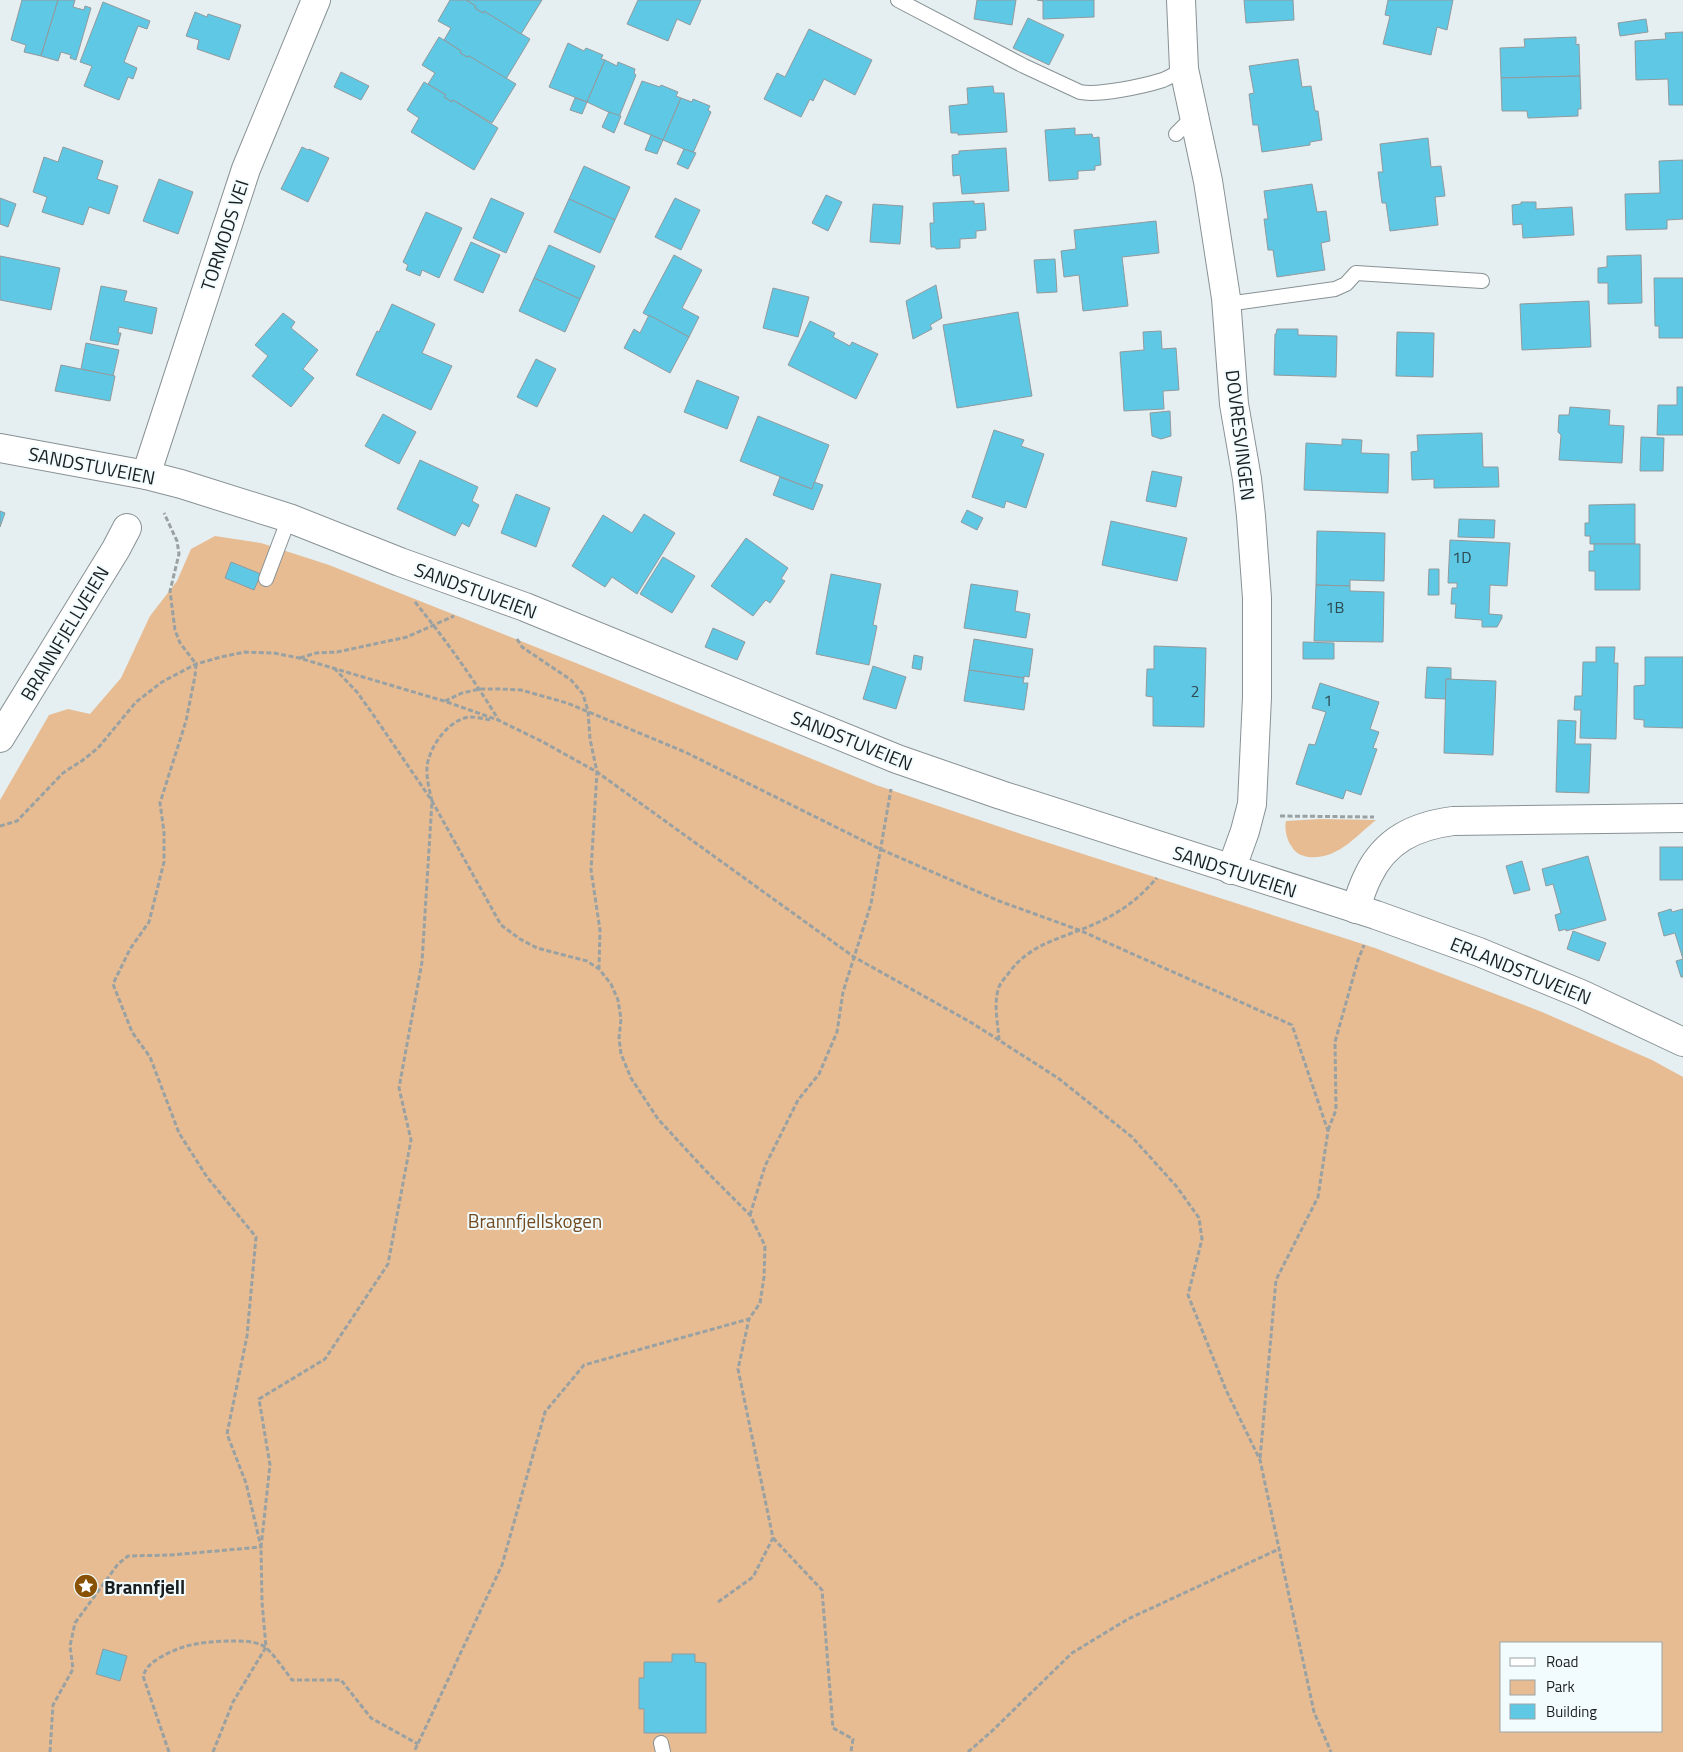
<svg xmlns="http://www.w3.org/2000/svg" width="1683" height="1752" font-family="'Titillium Web',sans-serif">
<rect width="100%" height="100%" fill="#e5eff1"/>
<g fill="#e7bc93" fill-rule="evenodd">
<path d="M 215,536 L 261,543 L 329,565 L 591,669 L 876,785 L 1024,835 L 1375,948 L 1542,1012 L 1652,1060 L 1683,1077 L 1683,1752 L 0,1752 L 0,800 L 49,715 L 68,709 L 90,714 L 121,678 L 150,616 L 177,581 L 191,549 ZM 1502,1643 L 1662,1643 L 1662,1731 L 1502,1731 Z"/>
<path d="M 1320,819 L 1376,820 C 1355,837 1337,860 1308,857 C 1302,856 1295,853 1292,847 C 1287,841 1284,828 1286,821 Z"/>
</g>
<g fill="#5fc8e4" stroke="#919a9d">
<polygon points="22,0 58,0 41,56 24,52 26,45 11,40"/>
<polygon points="58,0 75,0 73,7 84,10 85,6 91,8 76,60 70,58 71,55 61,52 58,61 41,56"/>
<polygon points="450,0 466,0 476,6 475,8 483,13 484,11 530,39 506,79 469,56 467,57 460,53 461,51 444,40 451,28 438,21"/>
<polygon points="466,0 542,0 521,34 484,11 483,13 475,8 476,6"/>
<polygon points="638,0 701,0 690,25 677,19 668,41 627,24"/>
<polygon points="977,0 1016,0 1012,25 974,19"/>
<polygon points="1037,0 1094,0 1094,17 1043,19 1043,1"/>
<polygon points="1244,0 1293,0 1294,20 1246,23"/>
<polygon points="1388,0 1453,0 1447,30 1437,27 1431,55 1383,44 1390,16 1385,15"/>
<polygon points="103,2 150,21 147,29 138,26 124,62 137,68 133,79 128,77 119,100 84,86 92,66 80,62"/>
<polygon points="195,12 207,17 208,14 241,25 229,60 197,49 199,40 186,36"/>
<polygon points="1028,18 1064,35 1049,65 1013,48"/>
<polygon points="1646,19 1648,32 1620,36 1618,23"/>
<polygon points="809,29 872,60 855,95 824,79 813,101 810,99 801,117 764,99 777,73 785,77"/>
<polygon points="1683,32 1683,105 1669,105 1668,79 1636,80 1635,41 1666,39 1665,33"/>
<polygon points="439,37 461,51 460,53 467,57 469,56 516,84 492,123 453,100 452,102 444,97 446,95 428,84 435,73 422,65"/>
<polygon points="1576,37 1576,45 1579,44 1580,76 1501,78 1500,48 1525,47 1524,39"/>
<polygon points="568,43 584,51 586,48 603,55 601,59 605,60 587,102 549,87"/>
<polygon points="1298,59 1302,87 1311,86 1315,111 1318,111 1322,140 1310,142 1310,145 1262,152 1258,125 1253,125 1249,94 1254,93 1249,66"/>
<polygon points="605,60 617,66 618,62 635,69 634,73 636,75 619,117 587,102"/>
<polygon points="341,72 369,86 361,100 334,87"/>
<polygon points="1580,76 1581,109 1578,109 1578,116 1528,118 1527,111 1502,111 1501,78"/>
<polygon points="642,81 660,87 661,85 678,92 676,96 681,98 663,140 624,124"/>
<polygon points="424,82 446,95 444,97 452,102 453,100 498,128 474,170 411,132 419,118 407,110"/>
<polygon points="993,86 994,93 1004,93 1007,132 958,135 958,133 951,133 949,106 968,104 967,88"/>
<polygon points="575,98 587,102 582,114 570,110"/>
<polygon points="681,98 692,102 693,99 710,106 708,110 711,112 693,153 663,140"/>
<polygon points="609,112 621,116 614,133 602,127"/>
<polygon points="1075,128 1075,135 1092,134 1093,138 1099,137 1101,165 1095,166 1095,170 1078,171 1078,179 1049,181 1045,130"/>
<polygon points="651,135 663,140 657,154 645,150"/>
<polygon points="1428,138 1431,167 1441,166 1445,196 1435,197 1438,225 1390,231 1386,203 1382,203 1378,172 1383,172 1380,144"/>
<polygon points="63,147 103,161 97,179 118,186 109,214 89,207 83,225 42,212 47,197 33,192 44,157 58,162"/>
<polygon points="302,147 308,150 309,149 329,158 308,202 281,189"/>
<polygon points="1006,148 1009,191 962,194 960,175 953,176 952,155 959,154 959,151"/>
<polygon points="684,149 696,153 688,169 677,164"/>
<polygon points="1683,160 1683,219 1667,220 1667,229 1626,230 1625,194 1660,193 1659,161"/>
<polygon points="584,166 630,187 615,220 569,199"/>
<polygon points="159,179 193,192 178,234 143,221"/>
<polygon points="1312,184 1317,212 1326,211 1330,241 1321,243 1325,270 1277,277 1273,250 1268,250 1264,219 1268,219 1264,191"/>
<polygon points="826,195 842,202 828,231 812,223"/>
<polygon points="0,198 16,204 8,227 0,224"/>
<polygon points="491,198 524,213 506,253 473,238"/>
<polygon points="675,198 700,210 681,250 655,237"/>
<polygon points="569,199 615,220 600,253 554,232"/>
<polygon points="974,201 974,204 984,203 986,230 976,231 976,238 960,239 960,248 936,249 935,247 931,247 930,223 934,223 933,203"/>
<polygon points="1521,202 1536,202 1536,209 1572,207 1574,235 1523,238 1522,224 1513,225 1512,205 1521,204"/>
<polygon points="873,204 903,206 900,244 870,242"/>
<polygon points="426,212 462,228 439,278 422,270 420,276 406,270 408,265 403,262"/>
<polygon points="1156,221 1159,253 1122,257 1128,306 1083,311 1079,275 1064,277 1061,251 1076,249 1074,230"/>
<polygon points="471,242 500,255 483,293 454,280"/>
<polygon points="549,245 595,266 580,299 534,278"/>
<polygon points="674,255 702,270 682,308 699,317 689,337 643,313"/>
<polygon points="1641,255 1642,303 1608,304 1608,283 1598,283 1598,268 1607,267 1607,256"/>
<polygon points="0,256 60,268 51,310 0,300"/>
<polygon points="1055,259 1057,292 1037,293 1034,260"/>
<polygon points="534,278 580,299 565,332 519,311"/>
<polygon points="1654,278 1683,278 1683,338 1659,338 1659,326 1655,326"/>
<polygon points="936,285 942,318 930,325 932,329 913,339 906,301"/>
<polygon points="101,286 127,291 124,301 157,308 152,334 119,327 118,333 121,333 118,345 90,340"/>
<polygon points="773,288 809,297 798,337 763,328"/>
<polygon points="1589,301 1591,347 1522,350 1520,304"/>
<polygon points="392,304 435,324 422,353 452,366 431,410 356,375 377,331 379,332"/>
<polygon points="1018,312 1032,396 957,408 943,325"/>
<polygon points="283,313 295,322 291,328 318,350 303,369 314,378 291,407 252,376 268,356 255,345"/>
<polygon points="649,315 689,337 670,373 624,348 634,329 640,333"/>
<polygon points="810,321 835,333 833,337 850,346 852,342 878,354 856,399 788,365"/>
<polygon points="1277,329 1298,329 1298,335 1337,336 1336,377 1274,375 1275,334 1276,334"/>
<polygon points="1161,331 1162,349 1176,348 1179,390 1163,391 1164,409 1124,411 1120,352 1144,350 1143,332"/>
<polygon points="1397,332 1434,333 1433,377 1396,376"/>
<polygon points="86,343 119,350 113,376 81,369"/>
<polygon points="536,359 556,369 537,407 517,397"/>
<polygon points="61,365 115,376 110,401 55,391"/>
<polygon points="697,380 739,397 727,429 684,412"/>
<polygon points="1677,387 1683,387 1683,435 1657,435 1658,405 1677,405"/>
<polygon points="1570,407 1610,410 1609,425 1624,426 1622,463 1559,460 1561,435 1558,432 1559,415 1569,415"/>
<polygon points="1170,411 1171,436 1161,439 1152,436 1150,413"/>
<polygon points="383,414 416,432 399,464 365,446"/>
<polygon points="758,416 829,445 812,489 740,461"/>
<polygon points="994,430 1024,440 1021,446 1044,454 1026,508 1006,501 1004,508 972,497"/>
<polygon points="1482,433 1483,467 1498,467 1499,487 1434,488 1434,479 1412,480 1411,452 1418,451 1417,435"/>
<polygon points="1641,437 1664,438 1663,471 1640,471"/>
<polygon points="1342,439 1362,440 1361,453 1389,454 1388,493 1304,490 1306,443 1342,445"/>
<polygon points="420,460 478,487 472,501 479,505 469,527 462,523 455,536 397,509"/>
<polygon points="1152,471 1182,477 1176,507 1146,501"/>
<polygon points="780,477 812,489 814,482 823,485 813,510 773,495"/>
<polygon points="516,494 550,508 536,547 501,533"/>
<polygon points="1635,504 1635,544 1590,544 1590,536 1585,536 1585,523 1589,523 1589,505"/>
<polygon points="967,510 983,518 977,530 961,522"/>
<polygon points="0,511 5,513 0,527"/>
<polygon points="644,514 675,533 637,594 612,577 605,587 572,566 603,515 632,533"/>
<polygon points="1459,519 1495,520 1494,538 1458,537"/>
<polygon points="1111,521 1187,538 1177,581 1102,565"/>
<polygon points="1317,531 1385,533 1384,581 1350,580 1350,586 1316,585"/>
<polygon points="746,538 788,568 781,579 785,581 770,603 766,600 764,602 753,616 711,586"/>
<polygon points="1450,540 1510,543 1507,586 1490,585 1489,614 1502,615 1502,618 1497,627 1482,627 1482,620 1455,618 1456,604 1451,604 1452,588 1457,588 1457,583 1448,583"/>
<polygon points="1594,544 1640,544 1640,590 1595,590 1595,571 1589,571 1589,551 1594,551"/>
<polygon points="663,557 695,576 672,613 640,594"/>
<polygon points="231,562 261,574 254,590 225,578"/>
<polygon points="1429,569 1439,569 1439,595 1428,595"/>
<polygon points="831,574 881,584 873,625 877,626 869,665 816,654"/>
<polygon points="971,584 1018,591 1015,611 1030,614 1026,638 964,628"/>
<polygon points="1316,585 1350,586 1350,591 1384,592 1383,642 1314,641"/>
<polygon points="713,628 745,642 737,660 705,647"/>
<polygon points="974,639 1033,649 1029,677 1024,676 1024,678 969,670"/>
<polygon points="1303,642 1334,643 1334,659 1303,659"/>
<polygon points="1154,646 1206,648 1204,727 1153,726 1153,697 1146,696 1147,669 1154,669"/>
<polygon points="1596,647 1615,647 1614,663 1618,663 1616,739 1580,738 1581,710 1574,710 1575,696 1582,696 1583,662 1596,662"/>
<polygon points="914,655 923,657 921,670 912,668"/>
<polygon points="1645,657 1683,657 1683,728 1644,727 1644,720 1634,719 1634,686 1645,685"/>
<polygon points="873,666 906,677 896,709 863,699"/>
<polygon points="1427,667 1451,668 1451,679 1446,679 1446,699 1425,698"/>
<polygon points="969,670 1024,678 1023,683 1028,683 1024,710 964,701"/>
<polygon points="1446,679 1496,681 1493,755 1444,753"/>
<polygon points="1320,683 1379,702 1370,729 1379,732 1373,748 1377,749 1361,795 1346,790 1343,799 1296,784 1309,744 1315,745 1326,712 1312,708"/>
<polygon points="1558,720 1576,721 1575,744 1591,744 1589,793 1556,792"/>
<rect x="1660" y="847" width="23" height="33"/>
<polygon points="1588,856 1606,920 1566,931 1566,929 1559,931 1555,915 1561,913 1553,884 1546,886 1542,869"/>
<polygon points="1522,861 1530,890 1514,894 1506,866"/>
<polygon points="1671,909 1672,912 1683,909 1683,977 1681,977 1676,961 1683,959 1675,933 1664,936 1658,913"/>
<polygon points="1573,931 1606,943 1599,961 1567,949"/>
<polygon points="103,1649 127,1656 120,1681 96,1674"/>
<polygon points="672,1654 695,1654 695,1662 706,1663 706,1733 644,1733 644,1709 639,1709 639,1678 644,1678 644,1662 672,1662"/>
</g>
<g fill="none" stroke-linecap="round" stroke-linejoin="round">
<g stroke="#889194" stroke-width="16">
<g id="lane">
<path d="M 898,0 L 1024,66 L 1080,92 C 1098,96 1144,86 1163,80 C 1170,77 1177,73 1184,69"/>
<polyline points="1176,134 1194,116"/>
<polyline points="1227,304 1335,289 1346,284 1356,273 1482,281"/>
<polyline points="266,579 289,518"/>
<polyline points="661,1743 663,1752"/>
</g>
</g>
<g stroke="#889194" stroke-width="30">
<g id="street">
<polyline points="1181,0 1184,69 1208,181 1226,298 1234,404 1247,479 1251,516 1257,598 1257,697 1252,804 1245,831 1231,870"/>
<polyline points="146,475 246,169 316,0"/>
<polyline points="0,738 116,549 127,528"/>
<path d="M 1356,909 C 1359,898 1363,886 1368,876 C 1385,840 1415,826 1453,821 L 1683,818"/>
</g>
</g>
<g stroke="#889194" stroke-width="30">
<polyline id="secondary" points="0,448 146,475 181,484 289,518 400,562 525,607 897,759 1001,795 1376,915 1479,952 1581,994 1683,1042"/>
</g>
<g stroke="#99a1a2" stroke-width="3" stroke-dasharray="5 2.5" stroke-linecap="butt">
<path d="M 415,602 C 445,639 473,678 498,719"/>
<polyline points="517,639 522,647 571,680 583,694 588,711 590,739 597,772 591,870 600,930 599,968"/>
<polyline points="300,658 316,653 337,652 407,637 454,616"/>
<polyline points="334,668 357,692 372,713 432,801 501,925 520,939 537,948 587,961 599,969 611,984 618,1000 621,1019 619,1038 621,1054 631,1078 658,1119 705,1170 750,1215 765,1246 764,1277 760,1303 749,1319 584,1365 545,1412 502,1565 414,1752"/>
<polyline points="445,701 462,693 480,689 500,689 521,690 567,703 685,752 880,849 999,901 1079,930 1292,1025 1328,1131 1318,1197 1276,1280 1260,1459"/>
<polyline points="1280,816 1374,817"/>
<polyline points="0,826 17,821 63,773 83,760 98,748 136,702 162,682 196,664 221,657 245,652 274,653 299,658 444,701 498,720 543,742 597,772 854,957 972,1023 1058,1078 1132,1137 1177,1187 1199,1218 1202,1239 1188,1295 1226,1390 1260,1460 1314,1712 1331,1752"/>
<path d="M 999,1040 C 998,1023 993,1003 999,987 C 1001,982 1005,978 1008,974 C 1032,940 1068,938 1103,920 C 1124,910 1141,896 1157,878"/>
<polyline points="1328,1130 1336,1110 1335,1042 1358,960 1364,945"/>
<polyline points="750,1215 765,1166 798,1100 819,1074 837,1032 843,992 871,904 891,789"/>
<polyline points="773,1538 822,1590 833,1728 853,1739 851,1752"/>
<polyline points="718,1602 753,1577 773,1538 738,1369 749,1319"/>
<polyline points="50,1752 53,1705 73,1669 70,1646 75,1623 118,1564 128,1556 171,1555 261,1547 246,1483 227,1434 247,1336 256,1237 207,1177 179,1133 150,1057 132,1032 113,984 130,949 149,922 164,862 164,832 160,803 186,721 195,676 196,664 180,643 175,630 170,591 179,554 177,541 164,513"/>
<path d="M 169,1752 L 143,1676 C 147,1666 152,1662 161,1657 C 184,1644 201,1642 228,1641 C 240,1641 254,1640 265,1647 C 272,1652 286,1672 292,1680 L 341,1680 L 371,1718 L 418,1744"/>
<path d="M 213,1752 L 233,1702 L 266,1647 L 262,1602 L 261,1547 L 270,1465 L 259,1399 L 325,1359 L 388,1264 L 411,1140 L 399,1088 L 422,962 L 432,801 C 429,788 424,771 429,758 C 434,741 450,720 469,717 C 476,717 485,719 492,720"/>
<polyline points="968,1752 991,1732 1072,1653 1128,1619 1279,1549"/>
</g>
<use href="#lane" stroke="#fff" stroke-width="14"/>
<use href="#street" stroke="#fff" stroke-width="28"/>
<use href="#secondary" stroke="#fff" stroke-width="28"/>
</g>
<defs>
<g id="sight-disc" transform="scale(1.25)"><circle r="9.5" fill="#895104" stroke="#f2fcff"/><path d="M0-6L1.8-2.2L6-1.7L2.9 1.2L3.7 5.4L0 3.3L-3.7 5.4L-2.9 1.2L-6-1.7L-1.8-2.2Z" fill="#fff"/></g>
</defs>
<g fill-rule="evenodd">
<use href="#sight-disc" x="86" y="1586"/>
</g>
<g text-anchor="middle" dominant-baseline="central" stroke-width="4" stroke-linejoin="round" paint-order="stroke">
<g font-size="16" fill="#2d4951">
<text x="1462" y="557">1D</text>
<text x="1335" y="607">1B</text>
<text x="1195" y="691">2</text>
<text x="1328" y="700">1</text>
</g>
<g font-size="19" fill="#1c1f20" stroke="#f2fcff">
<text transform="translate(224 235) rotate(-72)">TORMODS VEI</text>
<text transform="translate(1241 435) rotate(83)">DOVRESVINGEN</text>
<text transform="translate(92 465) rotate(11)">SANDSTUVEIEN</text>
<text transform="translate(476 590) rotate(20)">SANDSTUVEIEN</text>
<text transform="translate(64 633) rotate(-59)">BRANNFJELLVEIEN</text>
<text transform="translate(852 740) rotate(22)">SANDSTUVEIEN</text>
<text transform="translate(1235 871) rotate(18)">SANDSTUVEIEN</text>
<text transform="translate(1521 970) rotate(22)">ERLANDSTUVEIEN</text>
</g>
<g font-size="19" fill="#734a1f" stroke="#f2fcff">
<text x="535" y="1220">Brannfjellskogen</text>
</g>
<g font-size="19" font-weight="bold" fill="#1c1f20" stroke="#f2fcff" text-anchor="start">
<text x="104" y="1586">Brannfjell</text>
</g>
</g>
<rect x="1500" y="1642" width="162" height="90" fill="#f2fcff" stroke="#9ca4a6"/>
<rect x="1510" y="1658" width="25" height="8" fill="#ffffff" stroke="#9ca4a6"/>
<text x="1546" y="1667" font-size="15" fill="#1c1f20">Road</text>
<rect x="1510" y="1680" width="25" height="15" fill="#e7bc93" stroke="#9ca4a6"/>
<text x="1546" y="1692" font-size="15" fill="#1c1f20">Park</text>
<rect x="1510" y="1704" width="25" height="15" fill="#5fc8e4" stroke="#9ca4a6"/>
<text x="1546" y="1717" font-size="15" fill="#1c1f20">Building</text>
</svg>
